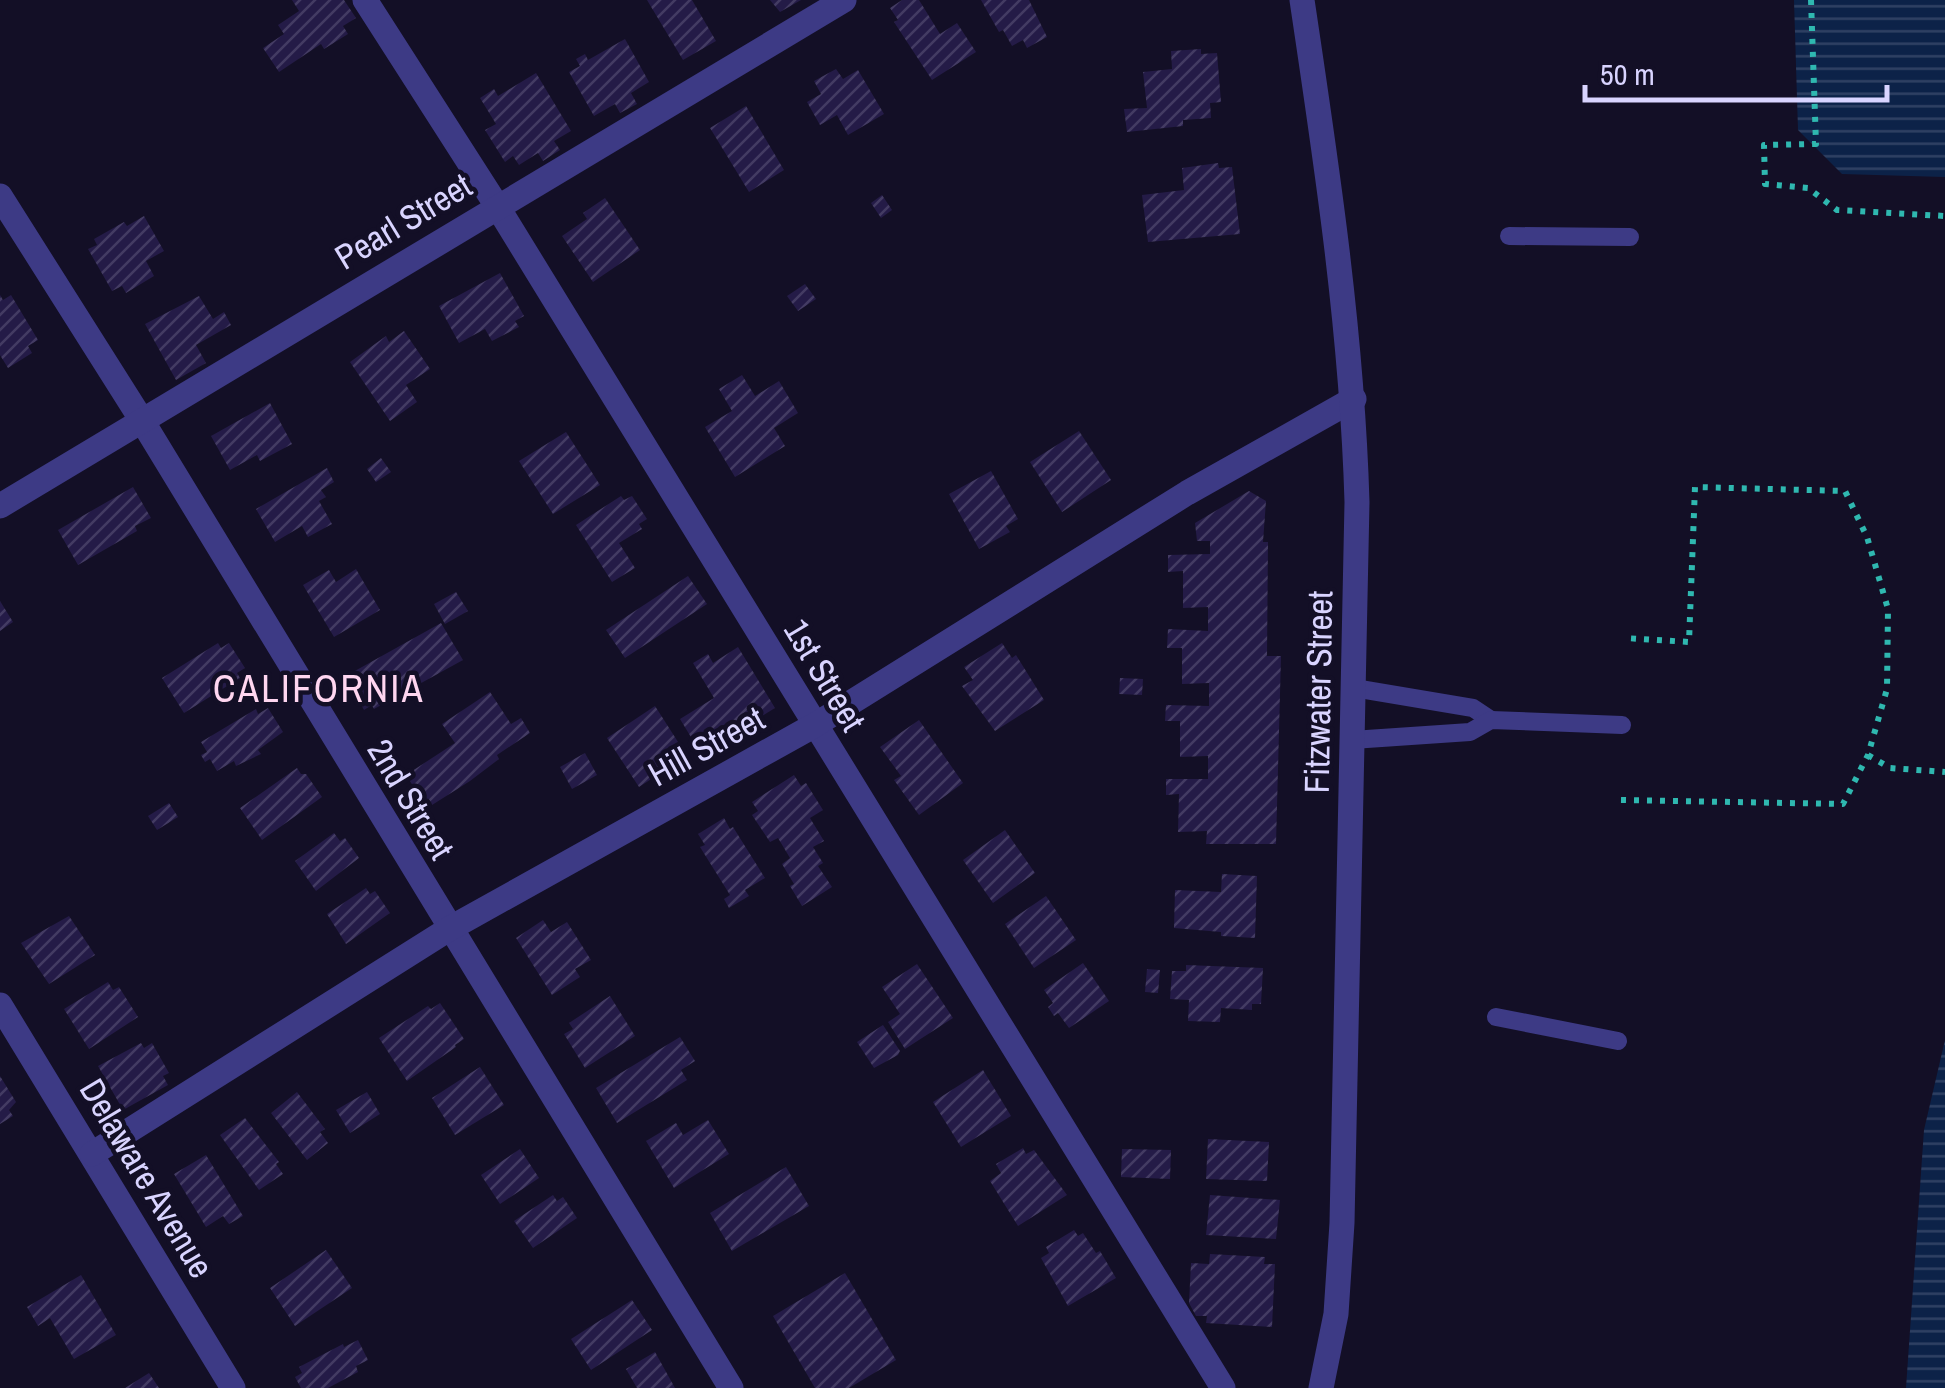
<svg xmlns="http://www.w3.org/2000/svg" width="1945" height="1388" font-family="'Archivo Narrow',sans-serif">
<defs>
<pattern id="water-rules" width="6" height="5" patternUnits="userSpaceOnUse" patternTransform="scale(2.5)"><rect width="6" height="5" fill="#0c2248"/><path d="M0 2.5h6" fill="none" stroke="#2f4163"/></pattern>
<pattern id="building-hatch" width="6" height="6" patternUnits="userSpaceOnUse" patternTransform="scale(2.5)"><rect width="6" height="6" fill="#241b47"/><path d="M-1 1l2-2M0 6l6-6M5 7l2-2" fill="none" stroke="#433b63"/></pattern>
</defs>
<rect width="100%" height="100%" fill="#130f26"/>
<g fill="url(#water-rules)">
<polygon points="1794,0 1945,0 1945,177 1842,174 1798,130"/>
<polygon points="1945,1040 1945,1388 1906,1388 1924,1130"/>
</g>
<g fill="url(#building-hatch)">
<polygon points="292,0 344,0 356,18 343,26 348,34 324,49 321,44 279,72 263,48 284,34 278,25 299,11"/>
<polygon points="647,0 692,0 716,41 683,60"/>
<polygon points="770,0 801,0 780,12"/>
<polygon points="902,0 919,0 940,34 957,23 976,52 932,80 894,22 898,20 890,8"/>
<polygon points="981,0 1029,0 1047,37 1027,48 1023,40 1012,46 1003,30 999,32"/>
<polygon points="625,39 649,82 631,93 637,104 620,113 615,104 594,116 569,72 580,66 576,59 585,54 588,60"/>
<polygon points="1201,49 1201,54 1217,53 1221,102 1210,103 1211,118 1183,120 1183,126 1127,132 1124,109 1147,108 1143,72 1172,69 1171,51"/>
<polygon points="836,69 843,79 858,70 884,114 848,135 837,115 820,125 807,102 821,94 814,81"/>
<polygon points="536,73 571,131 554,141 560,150 543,161 538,153 519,165 513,156 505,162 485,130 496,124 480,98 494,89 498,96"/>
<polygon points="746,106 784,170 749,192 710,128"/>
<polygon points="1218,163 1219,168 1232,167 1240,234 1148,242 1142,195 1184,190 1182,168"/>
<polygon points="882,195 892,210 881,218 871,203"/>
<polygon points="605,198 640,250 593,282 562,236 587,219 583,213"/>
<polygon points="144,216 164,251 146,261 154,276 126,293 122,286 112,291 88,249 97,245 94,239 124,222 127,226"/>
<polygon points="500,273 524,316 515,321 519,327 492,341 485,329 459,343 439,306"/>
<polygon points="805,284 816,299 798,311 787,296"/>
<polygon points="0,295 3,300 11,295 38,340 28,346 32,353 8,368 0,355"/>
<polygon points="199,296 213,319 224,312 231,325 196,345 206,363 176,380 145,324"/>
<polygon points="404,331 430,369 406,385 417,402 390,421 350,362 386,336 389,342"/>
<polygon points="742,375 755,396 779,381 798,413 774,428 785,446 735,477 705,427 732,411 719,389"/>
<polygon points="270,403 292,444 260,461 257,455 230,470 211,436"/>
<polygon points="1079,431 1111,480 1062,512 1030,462"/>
<polygon points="566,432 600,485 553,514 519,461"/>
<polygon points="381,458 391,472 376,482 367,469"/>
<polygon points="327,468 334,482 321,490 326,497 319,501 332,524 308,537 302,526 275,542 256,509"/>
<polygon points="991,471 1018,519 1006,526 1010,532 979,549 949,494"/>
<polygon points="133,487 151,518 135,526 137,531 78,565 58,530"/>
<polygon points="1249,491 1266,501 1263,542 1268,542 1267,656 1281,656 1276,844 1206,844 1207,831 1178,832 1179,794 1166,795 1166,779 1208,779 1208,756 1180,757 1180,721 1165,721 1166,705 1209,706 1209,683 1182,684 1182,648 1167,648 1168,629 1208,631 1208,607 1183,608 1183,571 1168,572 1168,555 1210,554 1210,541 1197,541 1195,523"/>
<polygon points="621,496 624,500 632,496 647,519 639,524 642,529 619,543 635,568 612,582 576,525"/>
<polygon points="356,569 380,610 334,637 303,585 329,570 336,582"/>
<polygon points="688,576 707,604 625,658 606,630"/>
<polygon points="456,592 468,611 445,624 434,604"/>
<polygon points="0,601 13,622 0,631"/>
<polygon points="441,623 463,660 374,709 372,705 364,710 350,684 357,679 353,672"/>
<polygon points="218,643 221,648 229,643 245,668 237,673 240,678 184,713 162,678"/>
<polygon points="1002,643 1012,658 1016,655 1044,700 995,731 962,686 973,680 964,667"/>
<polygon points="738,647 775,708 736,732 732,726 697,747 680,719 714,698 693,663 708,654 713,663"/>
<polygon points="1120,678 1143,679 1142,695 1119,694"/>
<polygon points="490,692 511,724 521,718 530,733 497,755 499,759 470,781 432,805 429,800 424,803 406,775 455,743 442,724"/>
<polygon points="655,706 687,756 639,787 607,738"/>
<polygon points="268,708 283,732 258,750 261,754 236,766 234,761 217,771 210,759 205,762 201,755 207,752 201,742 256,709 258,714"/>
<polygon points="919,720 963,783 919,815 894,780 901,776 880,747"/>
<polygon points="585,753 597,775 572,789 560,767"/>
<polygon points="297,768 301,774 306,774 322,797 262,840 240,808"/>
<polygon points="794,775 801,786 806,783 823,810 810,818 824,841 813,847 823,863 818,866 832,887 802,906 790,886 794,884 782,864 790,858 778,838 770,842 752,815 758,811 752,802"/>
<polygon points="169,803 178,817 157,830 148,816"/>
<polygon points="724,818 730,829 733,827 765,878 745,890 749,896 729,908 724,899 730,895 700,847 705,845 698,834"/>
<polygon points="1005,830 1035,873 993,903 963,860"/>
<polygon points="334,833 340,841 345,838 359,858 316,891 295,861"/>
<polygon points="1222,874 1257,876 1255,938 1221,936 1221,932 1174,928 1175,890 1221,892"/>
<polygon points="366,888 370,894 375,891 390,913 346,944 327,914"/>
<polygon points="1046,896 1076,940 1034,968 1005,924"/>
<polygon points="69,916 95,955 49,984 21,943"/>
<polygon points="543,920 551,932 567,922 591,960 575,969 580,977 552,995 516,938"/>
<polygon points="1083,963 1109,1001 1069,1028 1058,1013 1054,1016 1048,1007 1053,1003 1044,990"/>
<polygon points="917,964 953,1018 905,1049 888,1022 900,1014 882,987"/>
<polygon points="1186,965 1263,968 1261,1004 1252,1004 1252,1010 1221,1008 1220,1022 1188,1021 1189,1000 1170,999 1172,971 1186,971"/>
<polygon points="1147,969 1160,970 1158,993 1145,992"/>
<polygon points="108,982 113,990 119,987 138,1017 89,1049 64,1009"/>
<polygon points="610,996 635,1036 585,1068 564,1034 573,1029 569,1023"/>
<polygon points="440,1003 464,1039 455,1045 456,1047 407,1081 379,1038 428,1006 431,1009"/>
<polygon points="883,1025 900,1051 898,1055 874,1068 857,1042"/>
<polygon points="680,1037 695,1061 681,1070 687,1080 617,1123 596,1088"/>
<polygon points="141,1043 144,1048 152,1043 169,1073 163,1076 168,1085 123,1110 98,1066"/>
<polygon points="480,1067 504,1105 455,1135 432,1098"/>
<polygon points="983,1070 1011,1116 961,1147 933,1102"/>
<polygon points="0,1076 16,1102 9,1110 13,1116 0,1124"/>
<polygon points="297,1092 325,1129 320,1132 328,1143 307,1160 271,1113"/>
<polygon points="367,1092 380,1114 350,1133 336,1110"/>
<polygon points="245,1118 279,1162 276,1164 283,1174 259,1190 220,1135"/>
<polygon points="708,1120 729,1154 674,1188 646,1141 676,1123 683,1135"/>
<polygon points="1208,1139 1269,1142 1267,1181 1206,1179"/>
<polygon points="1023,1148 1026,1154 1034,1150 1067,1195 1018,1226 990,1181 1001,1173 996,1164"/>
<polygon points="520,1149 539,1178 500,1204 481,1175"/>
<polygon points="1122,1149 1171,1150 1170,1179 1121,1177"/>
<polygon points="206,1155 243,1216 229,1224 223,1216 206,1227 174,1174"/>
<polygon points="786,1167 809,1206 732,1251 710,1213"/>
<polygon points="553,1195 557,1201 563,1197 577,1218 533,1248 514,1221"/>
<polygon points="1210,1195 1280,1200 1276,1239 1206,1235"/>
<polygon points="1074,1230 1078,1236 1083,1233 1096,1253 1100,1251 1116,1278 1068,1306 1041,1258 1049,1253 1046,1247"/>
<polygon points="326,1250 352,1288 295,1326 270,1288"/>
<polygon points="1210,1254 1265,1257 1264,1264 1275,1264 1272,1327 1206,1323 1207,1316 1196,1316 1189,1303 1191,1263 1209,1264"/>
<polygon points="845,1273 896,1360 849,1388 815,1388 773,1316"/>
<polygon points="81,1275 116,1335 74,1359 50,1318 38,1326 27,1307"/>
<polygon points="632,1300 652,1330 591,1370 571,1339"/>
<polygon points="358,1340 368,1360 356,1366 358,1372 328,1388 301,1388 295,1377 302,1373 299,1367 343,1344 344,1347"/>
<polygon points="655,1352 675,1388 637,1388 626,1369"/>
<polygon points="149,1373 159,1388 125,1388"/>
</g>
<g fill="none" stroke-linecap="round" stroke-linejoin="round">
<g stroke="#2fb8b0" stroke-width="6" stroke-dasharray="5 8" stroke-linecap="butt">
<polyline points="1811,0 1816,144 1764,145 1765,184 1808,188 1837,210 1945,216"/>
<polyline points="1868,755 1890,768 1945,772"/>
<polyline points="1621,800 1843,804 1868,755 1887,689 1888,609 1867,537 1845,491 1695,487 1689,642 1625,638"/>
</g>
<g stroke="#3d3a85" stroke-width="18">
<polyline points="1509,236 1630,237"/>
<polyline points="1354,688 1473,708 1491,720"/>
<polyline points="1352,740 1470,732 1491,720 1622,725"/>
<polyline points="1496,1017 1618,1041"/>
</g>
<g stroke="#3d3a85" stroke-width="25">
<polyline points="365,0 497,206 1223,1388"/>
<polyline points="0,196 141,419 731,1388"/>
<polyline points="0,506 844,0"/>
<polyline points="0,1005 233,1388"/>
<polyline points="92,1154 449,929 815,725 1187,493 1354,399"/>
</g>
<path stroke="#3d3a85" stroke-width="25" d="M 1302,0 C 1327,167 1352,333 1357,502 L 1342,1223 L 1336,1314 L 1321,1388"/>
</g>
<g text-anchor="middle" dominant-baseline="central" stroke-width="9" stroke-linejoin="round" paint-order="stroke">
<g font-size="35" fill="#d9d4ff" stroke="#130f26">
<text transform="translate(403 221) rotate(-31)">Pearl Street</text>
<text transform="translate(825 675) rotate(59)">1st Street</text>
<text transform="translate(1318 692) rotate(-89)">Fitzwater Street</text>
<text transform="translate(706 746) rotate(-29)">Hill Street</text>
<text transform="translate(411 799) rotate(59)">2nd Street</text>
<text transform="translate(147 1178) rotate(59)">Delaware Avenue</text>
</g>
<g font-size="38" letter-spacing="2.5" fill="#ffd6f0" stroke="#130f26">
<text x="319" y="688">CALIFORNIA</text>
</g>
</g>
<path d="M1585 85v15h302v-15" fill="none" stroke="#d9d4ff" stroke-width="5"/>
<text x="1600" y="85" font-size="30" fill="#d9d4ff" stroke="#130f26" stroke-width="8" paint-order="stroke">50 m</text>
</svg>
